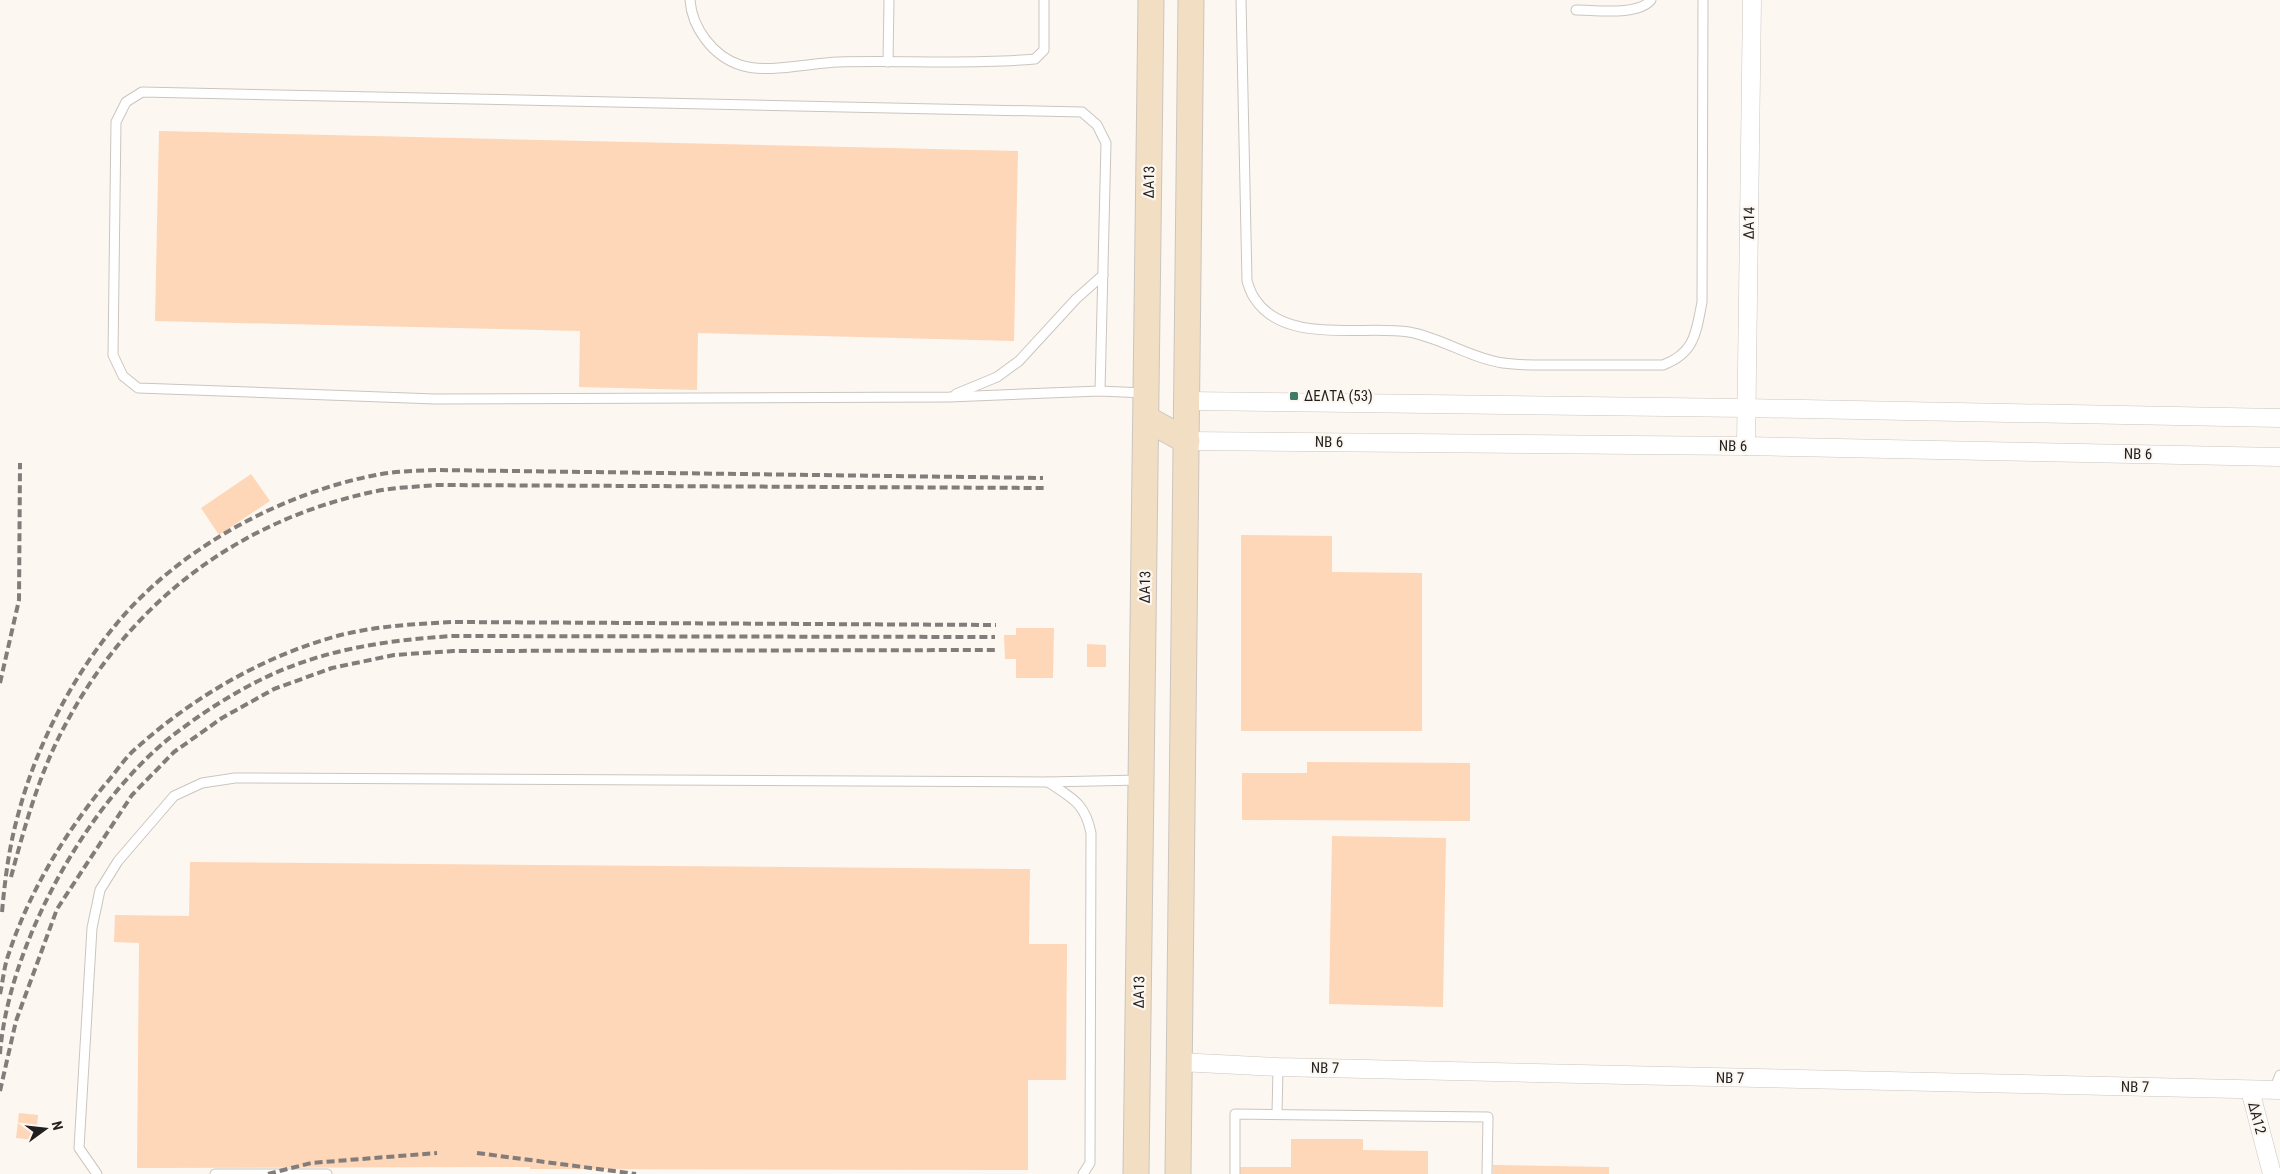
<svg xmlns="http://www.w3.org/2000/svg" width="2280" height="1174" font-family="'Roboto Condensed',sans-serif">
<rect width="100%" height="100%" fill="#fdf7f1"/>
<g fill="#fed6b8">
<polygon points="159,131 1018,151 1014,341 698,333 697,390 579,387 580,331 155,321"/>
<polygon points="251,474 270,501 219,535 201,508"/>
<polygon points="1241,535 1332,536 1332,572 1422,573 1422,731 1241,731"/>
<polygon points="1016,628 1054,628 1053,678 1016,678 1016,659 1005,659 1004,635 1016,635"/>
<polygon points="1087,644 1106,645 1106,667 1087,667"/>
<polygon points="1307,762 1470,763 1470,821 1242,820 1242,773 1307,773"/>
<polygon points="1332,836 1446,838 1443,1007 1329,1004"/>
<polygon points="190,862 1030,869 1029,944 1067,944 1066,1080 1028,1080 1028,1170 530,1169 530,1167 137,1168 139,943 114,942 115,915 189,916"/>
<polygon points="19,1113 38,1115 36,1140 16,1138"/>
<polygon points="1291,1139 1363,1139 1363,1150 1428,1151 1428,1174 1236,1174 1236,1167 1291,1167"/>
<polygon points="1493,1165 1609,1167 1609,1174 1493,1174"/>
</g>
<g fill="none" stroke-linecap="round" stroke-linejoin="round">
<g stroke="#cbc5c0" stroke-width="11">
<g id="lane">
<path d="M 690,0 C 692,28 713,56 740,65 C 767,74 809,63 838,62 C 903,60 969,65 1035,59 L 1044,50 L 1044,0"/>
<path d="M 1241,0 L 1247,281 C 1249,287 1251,294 1255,299 C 1285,345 1363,325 1409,332 C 1442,338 1470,358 1503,363 C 1524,366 1546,365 1568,365 C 1599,365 1631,365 1663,365 C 1695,353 1696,333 1702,302 L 1703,0"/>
<path d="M 1576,10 C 1596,10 1638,16 1651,0"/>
<polyline points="888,62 889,0"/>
<polyline points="1100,391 1106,143 1097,125 1082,112 142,92 126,102 116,122 113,355 123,376 138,388 435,399 949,397 1100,391 1144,393"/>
<polyline points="956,394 997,377 1019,361 1076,299 1103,275"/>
<path d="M 1048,782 C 1072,798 1085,803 1091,833 L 1090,1163 L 1083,1174"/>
<polyline points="2274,1090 2280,1075"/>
<polyline points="1277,1114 1278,1067"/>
<polyline points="97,1174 79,1148 92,928 100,890 118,861 174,796 202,783 235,778 1047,782 1140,780"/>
<polyline points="215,1174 327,1174"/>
<polyline points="1235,1174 1235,1114 1488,1117 1487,1174"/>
</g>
</g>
<g stroke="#cbc5c0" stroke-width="19">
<g id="street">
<polyline points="1188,401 1746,408 2280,418"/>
<polyline points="1187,441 1746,446 2280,457"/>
<polyline points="1746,446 1752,0"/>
<polyline points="1179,1062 1278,1067 2280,1090"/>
<polyline points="2250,1090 2272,1174"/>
</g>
</g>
<g stroke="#cbc5c0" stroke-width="27">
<g id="secondary">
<polyline points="1147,419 1187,441"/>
<polyline points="1136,1174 1151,0"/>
<polyline points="1178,1174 1191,0"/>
</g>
</g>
<use href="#lane" stroke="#fff" stroke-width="9"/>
<use href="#street" stroke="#fff" stroke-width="18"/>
<use href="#secondary" stroke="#f2dec3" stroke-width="25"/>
<g stroke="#827d7a" stroke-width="4" stroke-dasharray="8 4" stroke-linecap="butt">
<polyline points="0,683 19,600 20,463"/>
<path d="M 11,877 C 24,829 38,778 61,733 C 126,605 236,520 377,491 C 396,487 417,487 437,485 L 1044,488"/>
<path d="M 2,912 C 5,879 9,847 18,815 C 36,746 72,677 118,622 C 180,548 282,493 376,475 C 395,471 416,471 436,470 L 1043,478"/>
<path d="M 0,994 C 3,981 4,966 9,953 C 29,893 63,836 103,787 C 113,776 122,762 132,752 C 190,699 261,657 337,636 C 375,626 414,624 453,622 L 996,625"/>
<path d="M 0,1054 C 8,946 87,803 172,736 C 203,712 239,689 275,673 C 332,648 391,640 452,636 L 995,637"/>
<polyline points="0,1091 16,1021 57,909 132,795 174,752 222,718 274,689 332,668 394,655 453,651 996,650"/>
<polyline points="477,1153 636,1174"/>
<polyline points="268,1174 311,1163 437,1153"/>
</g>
</g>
<rect fill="#3e7c69" stroke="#fdf7f1" stroke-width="2" x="1289" y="391" width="10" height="10" rx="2.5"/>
<g text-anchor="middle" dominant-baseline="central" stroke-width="4.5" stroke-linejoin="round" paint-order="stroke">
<g font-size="15" fill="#221f1e" stroke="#fdf7f1">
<text transform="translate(1149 182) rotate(-89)">ΔΑ13</text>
<text transform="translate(1749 223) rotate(-89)">ΔΑ14</text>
<text transform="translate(1329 442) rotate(1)">ΝΒ 6</text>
<text transform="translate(1733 446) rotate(1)">ΝΒ 6</text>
<text transform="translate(2138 454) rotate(1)">ΝΒ 6</text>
<text transform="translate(1145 587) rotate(-89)">ΔΑ13</text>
<text transform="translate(1139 992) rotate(-89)">ΔΑ13</text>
<text transform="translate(1325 1068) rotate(1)">ΝΒ 7</text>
<text transform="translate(1730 1078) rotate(1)">ΝΒ 7</text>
<text transform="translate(2135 1087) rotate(1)">ΝΒ 7</text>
<text transform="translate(2257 1118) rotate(75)">ΔΑ12</text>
</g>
<g font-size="15" fill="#221f1e" stroke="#fdf7f1" text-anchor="start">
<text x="1304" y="396">ΔΕΛΤΑ (53)</text>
</g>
</g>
<g transform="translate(45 1129) rotate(75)" stroke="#fdf7f1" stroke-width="4" paint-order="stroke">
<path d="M0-4L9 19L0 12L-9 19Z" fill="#221f1e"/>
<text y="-8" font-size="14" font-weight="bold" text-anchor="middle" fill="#221f1e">N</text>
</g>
</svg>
